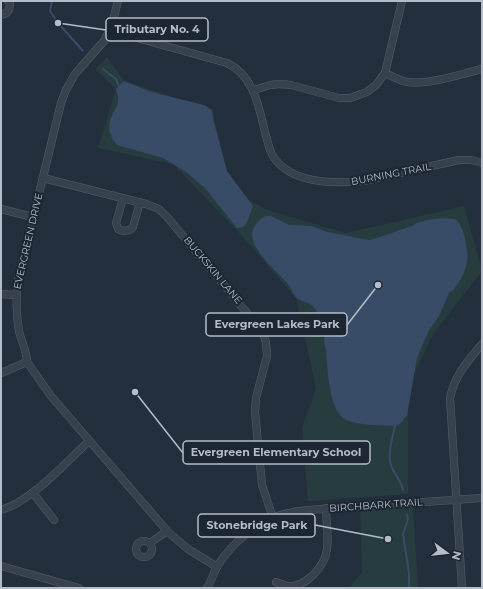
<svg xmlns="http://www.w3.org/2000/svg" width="483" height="589" font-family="Montserrat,sans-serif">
<rect width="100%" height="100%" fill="#242f3e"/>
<g fill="#263c3f">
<polygon points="107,57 124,81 212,110 227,172 247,199 267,210 346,233 464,206 482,271 433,334 408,387 408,494 308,501 302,428 316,388 296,298 242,236 173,164 98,148 116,89 95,69"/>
<polygon points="413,502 418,588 349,588 362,572 360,506"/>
</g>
<g fill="#394c67">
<path d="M 124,81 L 151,92 L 204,105 L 212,110 L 213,119 L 227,171 L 253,206 L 247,222 L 243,227 L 237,228 L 205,188 L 186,172 L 163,158 L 117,145 C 108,134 107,126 113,113 C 115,109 118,106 118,101 C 119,97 117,93 116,89 Z"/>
<path d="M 266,216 L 271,216 L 289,225 L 312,226 L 327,232 L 369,240 L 374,239 C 386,235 397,231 409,227 C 413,226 416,223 420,222 C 429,219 444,217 454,219 C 464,222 469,253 467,262 C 465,272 458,288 449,293 L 439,316 L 428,332 L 417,358 L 407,415 L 400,424 L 395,426 C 381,425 355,426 343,418 C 329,408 327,366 326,349 C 323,344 325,340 324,335 C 321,326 320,314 313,306 C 309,302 301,302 297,298 C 293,295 291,287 287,283 C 272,266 231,235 266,216 Z"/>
</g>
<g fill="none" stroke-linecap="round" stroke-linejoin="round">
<g stroke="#394c67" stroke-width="2">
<polyline points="52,1 50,11 58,23 83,51"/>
<polyline points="103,69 116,79 119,86"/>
<path d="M 395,426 C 392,439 386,458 393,470 C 397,478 401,480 403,490"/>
<polyline points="407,515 408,519 403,534 409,573 409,588"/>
</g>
<g stroke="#565f6c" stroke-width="8">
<g id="minor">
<path d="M 118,1 L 111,28 L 104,41 L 75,74 L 66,90 L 61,103 L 18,280 C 16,297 16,314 19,331 C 21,341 27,351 27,362 L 51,396 L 168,532 L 188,549 L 217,567"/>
<path d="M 1,15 C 7,14 10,10 10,4 L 8,1"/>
<path d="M 111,28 L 137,38 L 227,63 C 255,76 259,109 266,136 C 268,142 269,150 273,156 C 290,184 335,184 363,181 L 459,160 L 471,160 L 482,163"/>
<path d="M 385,73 C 392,76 400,81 408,82 C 428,85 461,74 482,69"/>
<polyline points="254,90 270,85 280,84 291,85 339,98 350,98 367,92 376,85 385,73 402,1"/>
<polyline points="43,178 146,204 159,209 168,218 262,331 266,342 267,356 256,398 255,412 262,485 273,518"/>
<polyline points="123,198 116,223 118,229 123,231 130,230 133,227 140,202"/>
<polyline points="1,209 33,217"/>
<polyline points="1,294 16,295"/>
<polyline points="1,373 27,362"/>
<polyline points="33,493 54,520"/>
<path d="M 1,510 C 31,502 66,462 89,441"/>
<circle cx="144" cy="549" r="8"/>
<polyline points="150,543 167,531"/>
<polyline points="1,566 79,588"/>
<path d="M 276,582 C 279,583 284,585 287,586 C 306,588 325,566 327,549 C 329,536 326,521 326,508"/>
<path d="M 207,588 C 211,581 214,572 218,565 C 231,545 254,524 277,516 C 287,513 298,511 308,510 L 482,498"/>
<path d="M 462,588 L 450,398 C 455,375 467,362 482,344"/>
</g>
</g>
<use href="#minor" stroke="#38414e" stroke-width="7"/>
</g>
<g text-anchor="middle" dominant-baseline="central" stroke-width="4" stroke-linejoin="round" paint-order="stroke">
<g font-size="10" fill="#b4bcc9" stroke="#1d2633">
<text transform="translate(391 174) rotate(-11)">BURNING TRAIL</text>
<text transform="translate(28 241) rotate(-77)">EVERGREEN DRIVE</text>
<text transform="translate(213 270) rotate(50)">BUCKSKIN LANE</text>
<text transform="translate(376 505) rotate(-4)">BIRCHBARK TRAIL</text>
</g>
</g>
<path fill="none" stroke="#b4bcc9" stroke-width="1.5" d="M58 23L106 30M378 285L347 325M135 392L183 453M388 539L315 525"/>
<g fill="#b4bcc9" stroke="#1d2633" stroke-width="1.5">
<circle cx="58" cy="23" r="4"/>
<circle cx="378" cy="285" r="4"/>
<circle cx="135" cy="392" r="4"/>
<circle cx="388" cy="539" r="4"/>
</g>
<g fill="#1d2633" stroke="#b4bcc9" stroke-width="1.5">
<rect x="106" y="18" width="102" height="23" rx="4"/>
<rect x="206" y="313" width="141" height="23" rx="4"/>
<rect x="183" y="441" width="187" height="23" rx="4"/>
<rect x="198" y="514" width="117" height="23" rx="4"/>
</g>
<g font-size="11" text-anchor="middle" font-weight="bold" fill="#b4bcc9">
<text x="157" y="33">Tributary No. 4</text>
<text x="277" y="328">Evergreen Lakes Park</text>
<text x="276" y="456">Evergreen Elementary School</text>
<text x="257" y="529">Stonebridge Park</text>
</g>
<rect width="483" height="589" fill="none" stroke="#b4bcc9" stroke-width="4"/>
<g transform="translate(447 553) rotate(105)" stroke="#1d2633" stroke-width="3" paint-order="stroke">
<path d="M0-3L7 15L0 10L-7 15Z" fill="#b4bcc9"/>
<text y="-6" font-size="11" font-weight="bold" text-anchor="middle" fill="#b4bcc9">N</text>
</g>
</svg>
